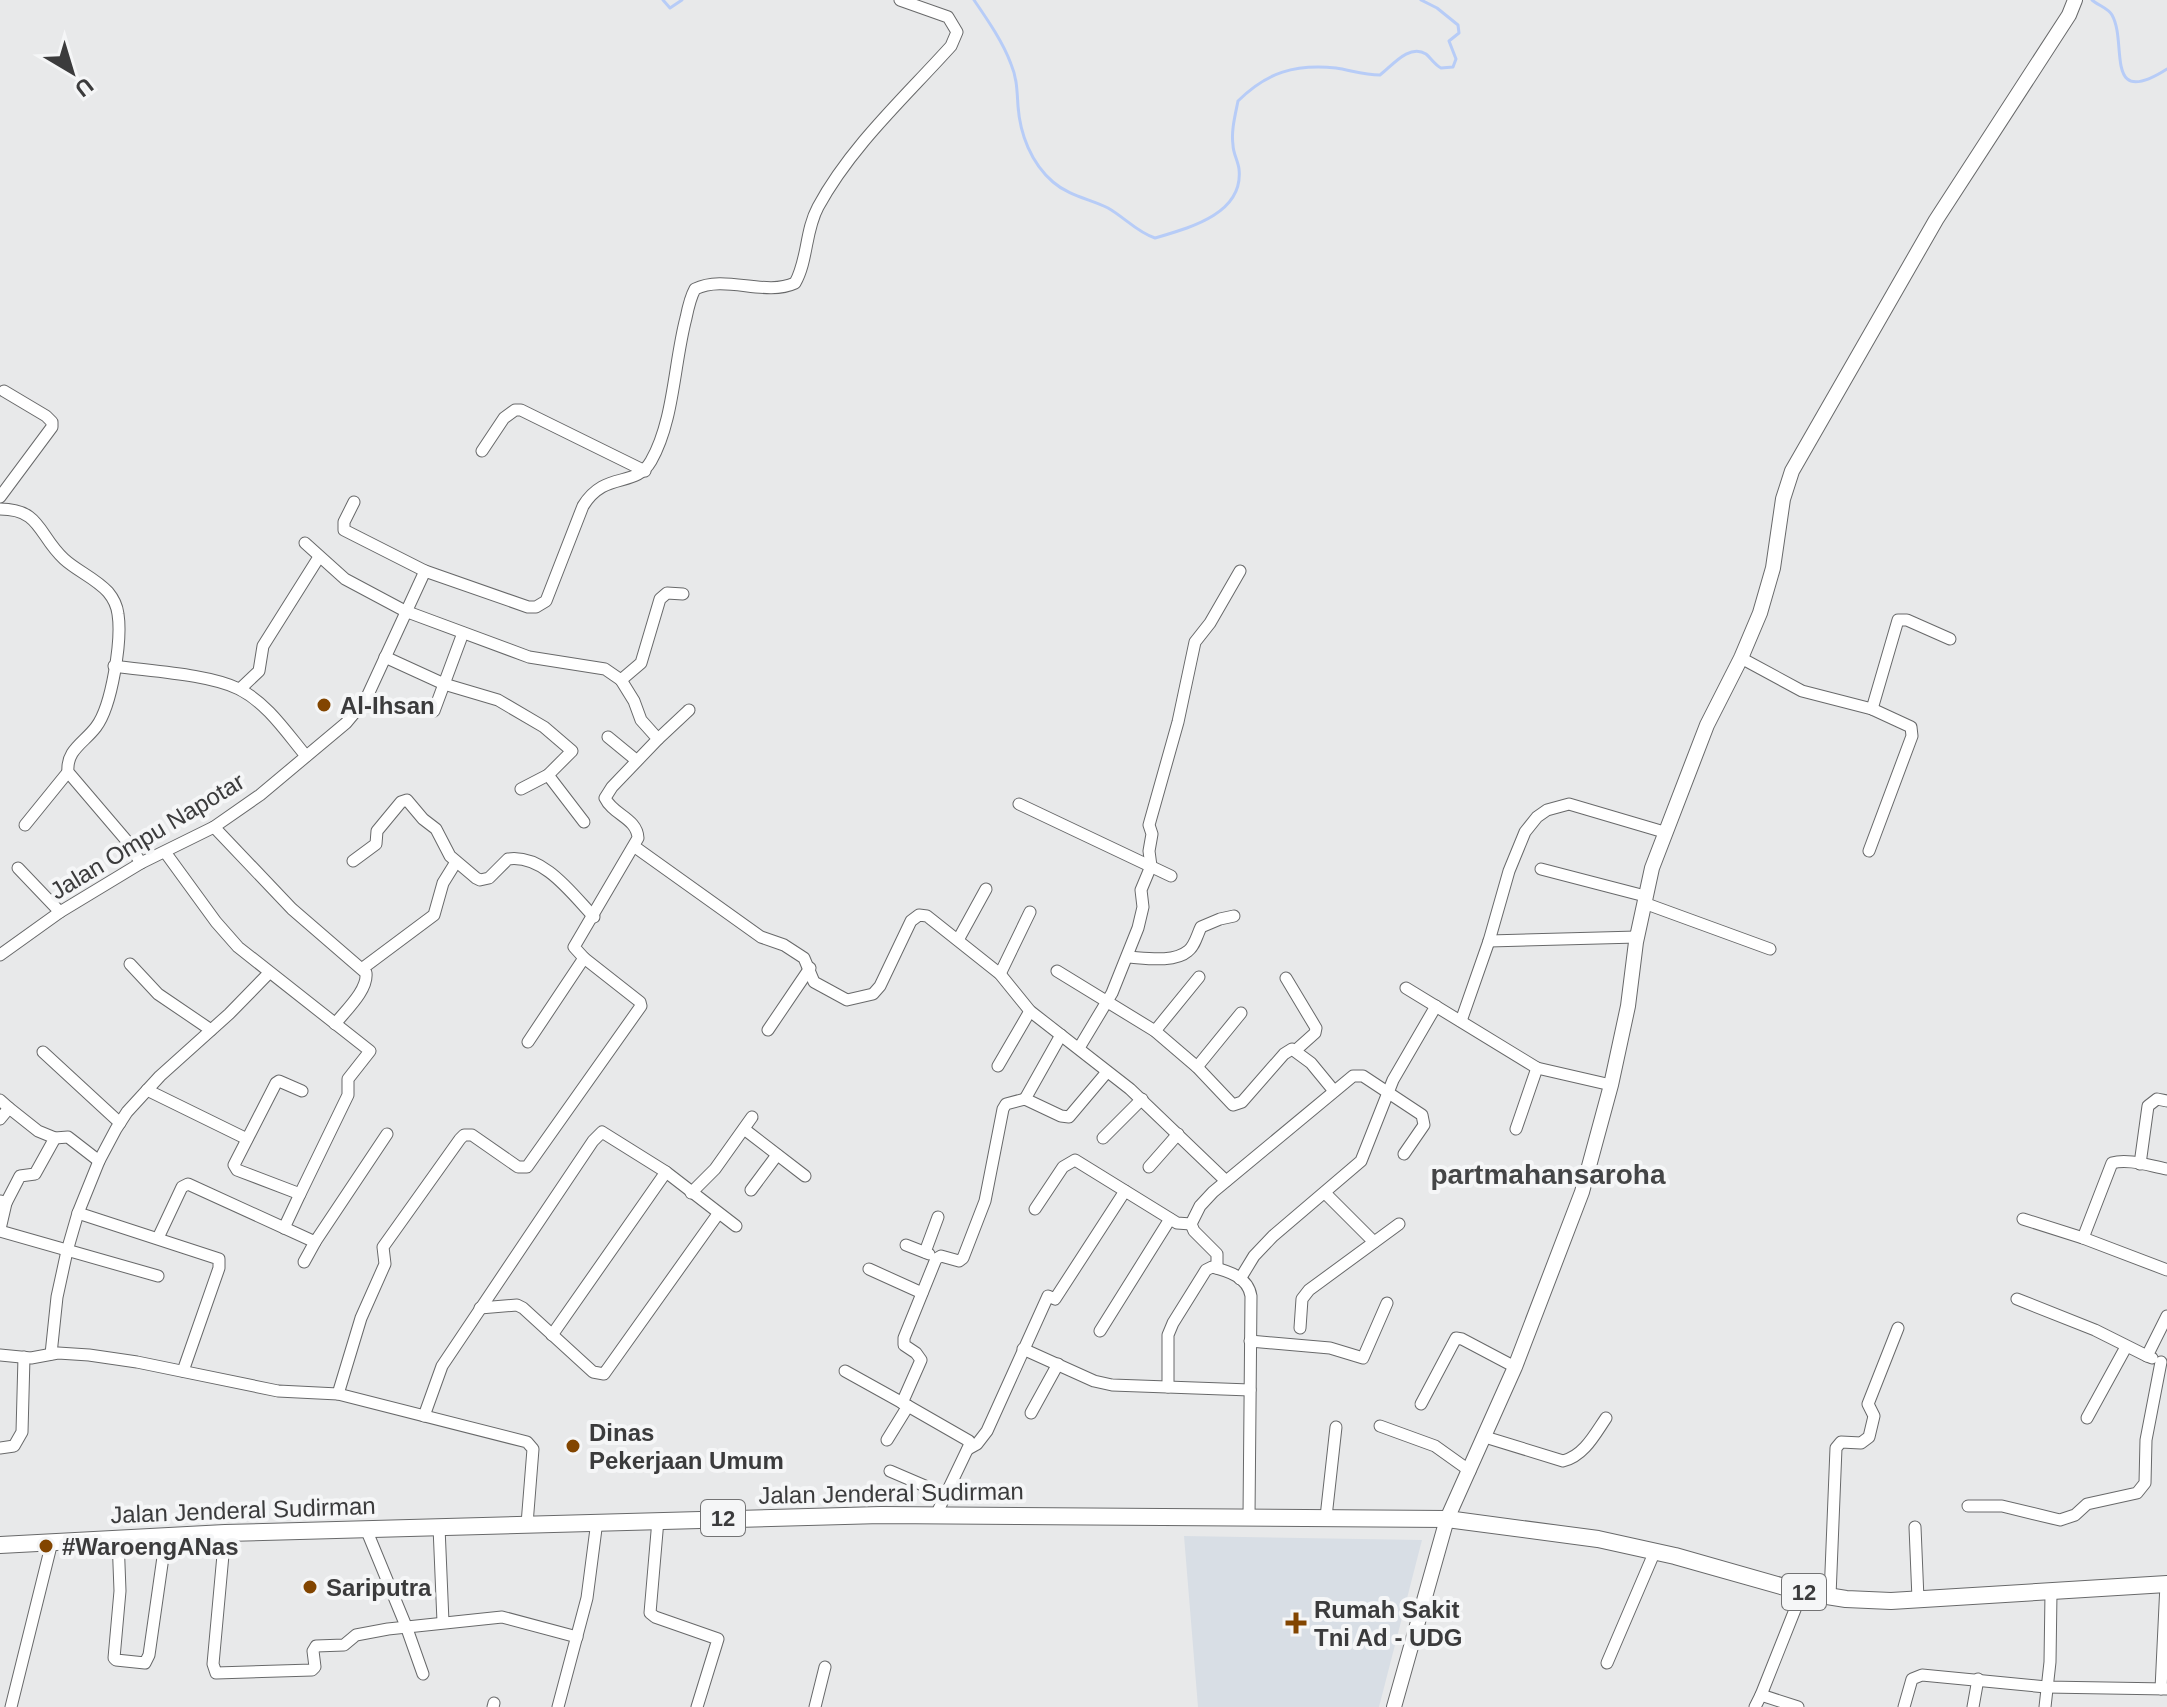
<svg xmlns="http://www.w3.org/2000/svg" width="2167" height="1707" font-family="Arial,sans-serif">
<rect width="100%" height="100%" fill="#e8e9ea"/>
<polygon fill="#d8dee5" points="1184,1536 1422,1540 1379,1707 1198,1707"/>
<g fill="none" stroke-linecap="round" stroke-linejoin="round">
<g stroke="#b7ccf7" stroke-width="3">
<polyline points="663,0 670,8 682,0"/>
<path d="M 974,0 C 987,19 1003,42 1011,64 C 1017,78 1017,91 1018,106 C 1020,134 1031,163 1053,182 C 1069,196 1090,199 1108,208 C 1124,217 1138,233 1155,238 C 1189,228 1244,214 1239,169 C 1238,161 1233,153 1233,145 C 1231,131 1235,116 1238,101 C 1267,72 1295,64 1336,68 C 1350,70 1364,75 1380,75 C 1391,67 1409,43 1426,54 C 1431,58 1434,64 1441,68 L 1453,67 L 1456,59 L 1449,41 L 1459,33 L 1458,25 L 1437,8 L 1421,0"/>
<path d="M 2092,0 C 2099,6 2108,8 2112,15 C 2128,43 2103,110 2167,69"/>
</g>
<g stroke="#68696a" stroke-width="13">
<g id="minor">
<polyline points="482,451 504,418 515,410 521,410 645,471"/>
<polyline points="0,497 52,427 52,422 46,416 4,391"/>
<polyline points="354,502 344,522 344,530 425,571"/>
<path d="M 0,509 C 41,509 38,535 64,559 C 77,571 95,578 108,592 C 113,598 117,606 118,614 C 122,640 112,706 96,727 C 84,743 66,750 68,772 L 126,840 L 141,863"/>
<polyline points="305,543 345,579 405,611 529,657 605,669 621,680 641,663 660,599 667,593 683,594"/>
<polyline points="385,657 444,684 498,700 544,727 572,751 548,775 521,789"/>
<polyline points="1741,658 1802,691 1872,709 1911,727 1912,736 1869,851"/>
<path d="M 114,666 C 148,671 209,674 239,689 C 267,703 286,732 306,756"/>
<polyline points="240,689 259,671 263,646 319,557"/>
<polyline points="1872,709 1898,620 1907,620 1950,639"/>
<polyline points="434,711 463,633"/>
<polyline points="608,737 636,760"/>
<polyline points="658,739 689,710"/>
<polyline points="548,775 584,822"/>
<polyline points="1019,804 1171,876"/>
<polyline points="25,825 68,772"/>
<path d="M 214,827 L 292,909 L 366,973 C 368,990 346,1010 335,1024"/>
<polyline points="635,847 761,937 784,945 804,958 814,982 847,1000 873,994 880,986 911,921 919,915 927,916 1000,974 1030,1011 1130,1089 1226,1181"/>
<polyline points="165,852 216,922 238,947 370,1051 348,1079 348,1095 300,1194 237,1170 234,1165 276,1083 279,1081 302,1091"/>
<path d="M 353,861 L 376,844 L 377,831 L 401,802 L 407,800 L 423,819 L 436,829 L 450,856 L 476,878 L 480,880 L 489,878 L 508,859 C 544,854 572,894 594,917"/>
<polyline points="18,868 60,912"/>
<polyline points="1541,869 1645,896"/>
<polyline points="1644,903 1770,949"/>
<polyline points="958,940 986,889"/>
<polyline points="1489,941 1637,937"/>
<path d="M 0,955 L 60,912 L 141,863 L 214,827 L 260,795 L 346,723 L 366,699 L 425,571 L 528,607 L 536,607 L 546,601 L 583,506 C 605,470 635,489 651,461 C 674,421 674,363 686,318 C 688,308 690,298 695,289 C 725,274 765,297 795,283 C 808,260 805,231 818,207 C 851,146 906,96 951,46 L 957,32 L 948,17 L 900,0"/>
<path d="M 1128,957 C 1145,958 1174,963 1188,951 C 1195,946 1197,935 1201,927 L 1220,919 L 1234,916"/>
<polyline points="130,964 158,994 211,1030"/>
<polyline points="363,968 434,915 443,883 456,862"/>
<polyline points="1057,971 1155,1031 1197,1067 1233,1105 1242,1102 1284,1054 1292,1049 1311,1063 1334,1091"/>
<polyline points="1000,974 1030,912"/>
<polyline points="1286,978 1316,1028 1315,1033 1296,1050"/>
<polyline points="1406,988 1537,1068 1611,1085"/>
<polyline points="1461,1021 1489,941 1509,871 1525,832 1537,817 1547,810 1569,804 1664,832"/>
<polyline points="768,1030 810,968"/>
<polyline points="1155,1031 1199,977"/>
<path d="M 528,1042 L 584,958 L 574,947 L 638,838 C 637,818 613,815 605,798 L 612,787 L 658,739 L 641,720 L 634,701 L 621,680"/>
<polyline points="1079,1048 1112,993 1138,928 1143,907 1141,890 1151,866 1149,851 1152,834 1149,825 1178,722 1195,642 1210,623 1240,571"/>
<polyline points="43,1052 120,1123"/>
<polyline points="998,1066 1030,1011"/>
<polyline points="1197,1067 1241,1013"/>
<polyline points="147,1090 247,1139"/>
<polyline points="1025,1099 1061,1035"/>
<polyline points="0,1100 9,1108"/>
<polyline points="0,1119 9,1108 38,1131 55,1138 68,1137 99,1161"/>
<polyline points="744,1129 805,1176"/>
<polyline points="1516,1129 1537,1068"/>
<polyline points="1103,1138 1142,1099"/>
<polyline points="2140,1164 2148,1106 2157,1099 2167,1101"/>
<polyline points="1149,1167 1178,1134"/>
<polyline points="751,1190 777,1155"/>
<polyline points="691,1193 715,1169 752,1117"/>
<polyline points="1325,1193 1374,1242"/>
<polyline points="6,1203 20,1176 35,1174 55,1138"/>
<polyline points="1035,1209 1063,1167 1075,1160 1177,1223 1191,1224"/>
<polyline points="78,1213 219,1259 219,1268 183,1371"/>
<polyline points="2023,1219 2083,1238 2167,1270"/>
<polyline points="284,1228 300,1194"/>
<polyline points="0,1229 6,1203 1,1201"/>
<polyline points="0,1231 158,1276"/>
<polyline points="158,1238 182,1187 188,1184 315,1242 387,1134"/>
<path d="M 2083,1238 L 2112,1163 C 2128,1158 2150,1166 2167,1169"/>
<polyline points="906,1245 929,1254"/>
<polyline points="925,1252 938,1217"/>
<polyline points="304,1262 315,1242"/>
<polyline points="1217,1268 1217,1254 1194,1231 1191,1224 1200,1206 1213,1192 1353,1076 1363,1076 1422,1115 1424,1125 1404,1154"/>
<polyline points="869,1269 922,1293"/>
<polyline points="1240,1279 1254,1256 1273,1236 1361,1161 1393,1080 1436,1006"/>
<polyline points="2017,1299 2095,1330 2147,1356"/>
<polyline points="480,1308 517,1305 523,1308 593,1372 604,1374 718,1214"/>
<polyline points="1300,1328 1302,1299 1309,1290 1399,1224"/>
<polyline points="1100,1331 1170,1219"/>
<polyline points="552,1335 666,1172"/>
<polyline points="1250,1341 1330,1348 1363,1358 1387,1303"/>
<polyline points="1023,1349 1094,1381 1112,1385 1250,1390"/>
<polyline points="51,1354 57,1297 67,1251 78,1213 99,1161 116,1129 127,1112 160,1076 229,1014 269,973"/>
<polyline points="0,1355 31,1358 58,1353 89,1355 137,1362 278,1391 338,1394 527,1442 533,1449 527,1524"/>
<polyline points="2152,1358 2147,1356 2167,1316"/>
<polyline points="845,1371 908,1406 887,1440"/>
<path d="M 1168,1387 L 1168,1335 L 1173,1323 L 1206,1270 L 1212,1267 C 1228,1271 1248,1277 1251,1296 L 1249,1516"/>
<polyline points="338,1394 361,1318 385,1264 383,1247 460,1139 464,1135 472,1135 518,1167 527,1167 641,1006 640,1002 584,958"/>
<polyline points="902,1403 921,1360 916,1353 904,1345 904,1338 936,1259 941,1256 959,1261 963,1258 985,1201 1003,1109 1006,1104 1025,1099 1061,1116 1069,1117 1107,1072"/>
<polyline points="1421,1404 1456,1338 1462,1339 1515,1367"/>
<polyline points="908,1406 969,1441 969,1446 936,1515"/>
<polyline points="1031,1413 1058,1364"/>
<polyline points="424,1416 442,1366 593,1141 602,1132 666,1172 736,1226"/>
<polyline points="2087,1418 2126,1347"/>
<polyline points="1380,1426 1435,1446 1470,1471"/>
<path d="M 1485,1437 L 1563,1461 C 1584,1456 1595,1434 1606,1418"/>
<polyline points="0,1448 14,1446 22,1432 24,1357"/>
<polyline points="968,1449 977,1444 987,1431 1048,1296 1055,1299 1125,1191"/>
<polyline points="890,1471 946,1495"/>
<polyline points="1968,1506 2002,1506 2060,1520 2075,1515 2087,1504 2137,1493 2145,1483 2146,1440 2161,1362"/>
<polyline points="1326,1517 1336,1427"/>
<polyline points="658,1520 650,1613 655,1617 718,1639 697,1707"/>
<polyline points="439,1527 443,1622"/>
<polyline points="1915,1527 1918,1599"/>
<polyline points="366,1529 406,1626 423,1674"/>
<polyline points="225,1533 213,1664 216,1673 312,1670 315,1667 313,1651 316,1646 344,1645 356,1635 388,1629 502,1617 577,1637"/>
<polyline points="118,1538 120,1591 114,1658 116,1660 145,1663 149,1655 166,1536"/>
<polyline points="1830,1596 1836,1448 1841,1442 1861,1443 1869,1437 1874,1416 1868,1404 1898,1328"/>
<polyline points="1607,1663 1655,1551"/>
<polyline points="2161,1689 2166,1584"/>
<polyline points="1761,1695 1802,1592"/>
<polyline points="11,1707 52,1542"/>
<polyline points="493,1707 494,1703"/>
<polyline points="558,1707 587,1598 597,1521"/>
<polyline points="815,1707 825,1667"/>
<polyline points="1755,1707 1761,1695 1798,1707"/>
<polyline points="1904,1707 1912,1679 1922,1675 2046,1687 2167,1689"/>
<polyline points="1973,1707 1978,1679"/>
<polyline points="2045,1707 2050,1662 2051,1593"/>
</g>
</g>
<g stroke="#68696a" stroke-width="16">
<polyline id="major" points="1394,1707 1447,1519 1515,1367 1582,1192 1611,1085 1628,1006 1636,942 1652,868 1707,725 1741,658 1760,613 1773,568 1783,499 1792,471 1936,220 2069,15 2075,0"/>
</g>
<g stroke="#68696a" stroke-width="18">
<polyline id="highway" points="0,1545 225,1533 881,1515 1447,1519 1598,1539 1675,1556 1802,1592 1846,1599 1891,1601 2167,1584"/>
</g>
<use href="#minor" stroke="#fff" stroke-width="11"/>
<use href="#major" stroke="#fff" stroke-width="14"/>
<use href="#highway" stroke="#fff" stroke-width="16"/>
</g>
<g fill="#824500" stroke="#f5f6f7" stroke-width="3">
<circle cx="324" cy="705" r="8"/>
<circle cx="573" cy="1446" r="8"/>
<circle cx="46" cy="1546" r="8"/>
<circle cx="310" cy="1587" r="8"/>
<path d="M1292 1611h8v8h8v8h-8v8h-8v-8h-8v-8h8z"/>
</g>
<g text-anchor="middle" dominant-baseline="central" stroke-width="8" stroke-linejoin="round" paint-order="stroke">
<g fill="#f5f6f7" stroke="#737374" stroke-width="2">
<rect x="701" y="1500" width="44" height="36" rx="6"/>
<rect x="1782" y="1574" width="44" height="36" rx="6"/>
</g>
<g font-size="22" font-weight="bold" fill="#3b3b3c">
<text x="723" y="1518">12</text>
<text x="1804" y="1592">12</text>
</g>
<g font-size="24" font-weight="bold" fill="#3b3b3c" stroke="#f5f6f7" text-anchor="start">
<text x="340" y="705">Al-Ihsan</text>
<text x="589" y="1432">Dinas<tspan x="589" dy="28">Pekerjaan Umum</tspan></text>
<text x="62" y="1546">#WaroengANas</text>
<text x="326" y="1587">Sariputra</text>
<text x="1314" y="1609">Rumah Sakit<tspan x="1314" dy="28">Tni Ad - UDG</tspan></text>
</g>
<g font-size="24" fill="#3b3b3c" stroke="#f5f6f7">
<text transform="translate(147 836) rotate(-31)">Jalan Ompu Napotar</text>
<text transform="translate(891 1493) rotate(-1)">Jalan Jenderal Sudirman</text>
<text transform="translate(243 1510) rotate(-2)">Jalan Jenderal Sudirman</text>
</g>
<g font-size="28" font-weight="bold" fill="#444546" stroke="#f5f6f7">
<text x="1548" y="1174">partmahansaroha</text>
</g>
</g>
<g transform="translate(72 72) rotate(142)" stroke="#f5f6f7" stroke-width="6" paint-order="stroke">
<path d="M0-6L14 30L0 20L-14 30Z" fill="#3b3b3c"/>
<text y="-12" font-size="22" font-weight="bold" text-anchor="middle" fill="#3b3b3c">U</text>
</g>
</svg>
